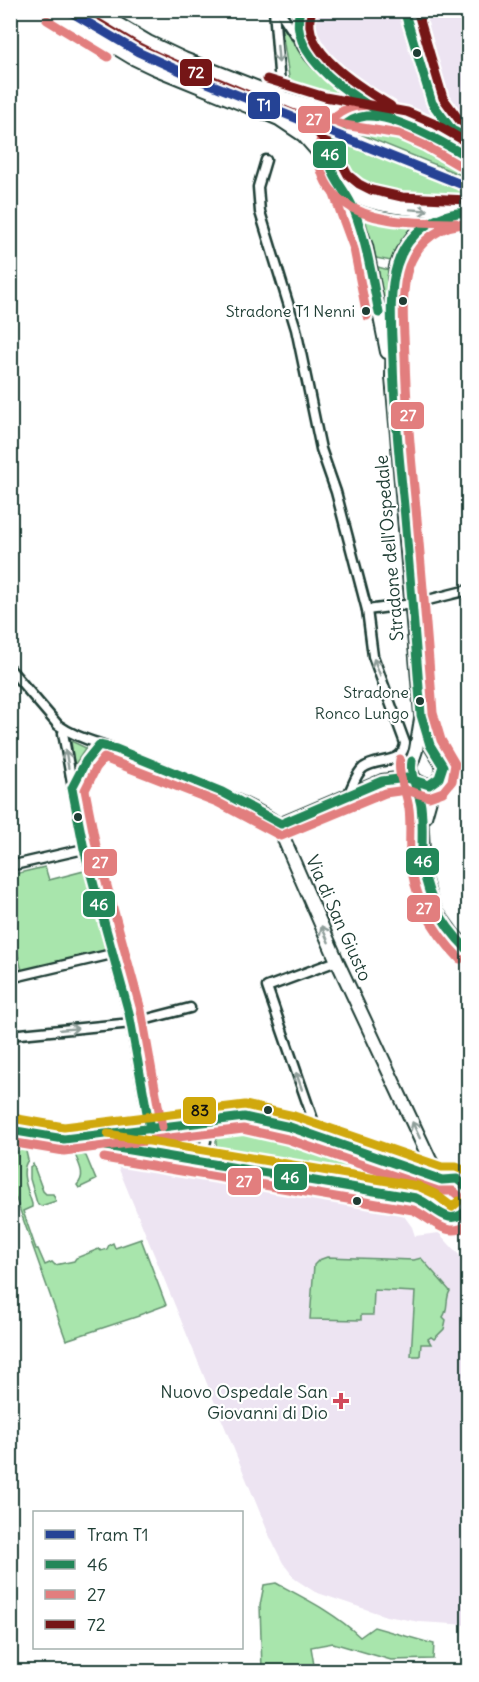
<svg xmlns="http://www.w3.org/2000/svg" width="479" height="1682" font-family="Delius,sans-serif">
<rect width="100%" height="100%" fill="#fff"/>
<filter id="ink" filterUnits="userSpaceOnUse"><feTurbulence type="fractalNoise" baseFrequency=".0167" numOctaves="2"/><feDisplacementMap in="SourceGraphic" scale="12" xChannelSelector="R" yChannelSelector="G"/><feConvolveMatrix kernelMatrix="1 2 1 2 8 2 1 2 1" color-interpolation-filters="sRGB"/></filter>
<g filter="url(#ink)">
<g fill="#ede4f2">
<polygon points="307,10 468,11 468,148 377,99 352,80 315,47 305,33 304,17"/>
<polygon points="114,1157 376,1202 396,1209 404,1216 412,1227 415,1236 439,1233 468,1265 468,1625 420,1622 386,1616 315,1592 295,1579 283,1563 270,1537"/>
</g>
<g fill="#a8e5ac" stroke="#649170" stroke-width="1.5">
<polygon points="281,24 301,54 357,106 307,96 291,90"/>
<path d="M 373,125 C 411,132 437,147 468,168 L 468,178 L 350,130 L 359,126 Z"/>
<path d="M 341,139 L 468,190 L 468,204 C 434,202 309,205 341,139 Z"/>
<path d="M 359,206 L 381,213 L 422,219 C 406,230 397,243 391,261 L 376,258 L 366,222 Z"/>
<polygon points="378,267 389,270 388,299 386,300 383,296"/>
<polygon points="71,741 86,748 75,764 74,764"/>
<polygon points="45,867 49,880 84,871 108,951 22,971 11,927 10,875"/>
<path d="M 229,1127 L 254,1130 L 403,1174 L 399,1188 L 227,1158 C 211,1149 213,1134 229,1127 Z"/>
<path d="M 191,1133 L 196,1135 C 200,1143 198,1148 191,1152 L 158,1147 L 155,1144 L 158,1137 Z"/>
<path d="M 18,1140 L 24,1143 L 28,1160 C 19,1172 28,1190 32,1204 L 32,1207 L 23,1211 L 36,1249 L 38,1249 L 45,1265 L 52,1262 L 55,1265 L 74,1261 L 76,1258 L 99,1249 L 101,1251 L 107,1249 L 109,1245 L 113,1243 L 115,1248 L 141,1239 L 166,1305 L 139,1315 L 139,1316 L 66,1340 L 11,1185 Z"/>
<path d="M 74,1152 L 86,1156 L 96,1180 L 79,1188 L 77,1185 C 87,1175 78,1163 74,1152 Z"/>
<polygon points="33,1164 43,1191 46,1194 53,1194 56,1201 41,1206 37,1203 30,1179 30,1167"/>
<polygon points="406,1175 426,1181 422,1193 403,1191"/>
<circle cx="451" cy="1198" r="13"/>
<path d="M 327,1257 L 414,1260 L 421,1258 L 450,1291 C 445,1299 449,1309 443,1317 L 446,1320 L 444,1329 L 434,1339 L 431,1337 L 428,1339 L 431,1344 L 421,1344 L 420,1356 L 411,1356 L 415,1292 L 374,1290 L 373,1315 L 361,1315 L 361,1320 L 310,1319 L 314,1265 L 319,1260 Z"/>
<path d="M 276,1583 C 306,1599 335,1613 360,1637 L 374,1627 L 434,1644 L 433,1659 L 391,1660 L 333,1643 L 311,1647 L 315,1671 L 262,1671 L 260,1605 L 264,1585 Z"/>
</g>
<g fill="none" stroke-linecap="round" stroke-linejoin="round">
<g stroke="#1f3d34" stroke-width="13">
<g id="minor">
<polyline points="274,10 281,97"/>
<polyline points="279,10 296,36"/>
<path d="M 300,10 C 296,21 296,32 301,43 C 311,67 362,103 386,116"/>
<polyline points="404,10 432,103 452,130 468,138"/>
<path d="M 266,160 L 258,187 L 260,212 L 296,329 L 321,449 L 336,492 L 367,610 L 373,656 L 405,743 C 403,766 377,757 363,768 C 356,774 353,785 349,793"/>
<polyline points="367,610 412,604 468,590"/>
<path d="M 10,669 L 58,725 C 76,738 97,742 117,750 C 146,761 175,773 203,785 C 230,796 257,807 281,824"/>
<polyline points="65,730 63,733 84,849 129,1013 150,1129 145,1143 152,1154"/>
<polyline points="72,788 86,761 99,745"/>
<polyline points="10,866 84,849"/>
<polyline points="10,978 112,954"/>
<polyline points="10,1035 132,1023 190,1008"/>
<polyline points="192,1124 200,1128 206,1141 202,1153 192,1161"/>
<polyline points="319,1137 267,987 337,961"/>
</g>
</g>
<g stroke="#1f3d34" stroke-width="16">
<g id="secondary">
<polyline points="53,10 131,57 154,68 279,119 303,135 331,167"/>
<polyline points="94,10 148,42 184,59 281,97 322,109 371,116 403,123 429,134 468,157"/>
<path d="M 361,117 C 345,122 331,134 329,153 C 325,216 429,208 468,212"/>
<polyline points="344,188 366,246 387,352"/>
<polyline points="421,719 416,750 410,768 418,789 421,807 424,877 432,903 439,915 452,933 468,950"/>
<polyline points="425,817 432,792 438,780"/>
<polyline points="10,1130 416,1198 433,1207"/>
<polyline points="80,1137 244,1117 290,1127 442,1180"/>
<polyline points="447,1178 438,1172 430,1160 337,961 283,837 281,824 382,781 404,778 411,778 425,785 435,783 441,776 443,766 430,745 421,715 392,377 394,281 396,267 402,252 415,234 429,224 458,211"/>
<path d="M 468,1188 C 456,1172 435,1177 431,1197 C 433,1218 455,1225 468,1209"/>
</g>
</g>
<use href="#minor" stroke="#fff" stroke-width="8"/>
<use href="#secondary" stroke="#fff" stroke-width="12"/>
<g stroke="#fff" stroke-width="14">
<g id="bus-1">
<path d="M 300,10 C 286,58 358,100 393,120"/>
<polyline points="404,10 432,103 452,130 468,138"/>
<path d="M 379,313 C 372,278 367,244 354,210 C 348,193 331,178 330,161 C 328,148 333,137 342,128 C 349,121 357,117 366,116 C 394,114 444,143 468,157"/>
<path d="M 412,761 C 409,776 419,791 421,806 C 423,821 422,837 422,852 C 423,892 440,923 468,950"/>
<path d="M 150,1129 L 129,1013 L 84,849 L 72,788 L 86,761 L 99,745 L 116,749 L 222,792 L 281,824 L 382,781 L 407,778 L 429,785 L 439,778 L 443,766 L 430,745 L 421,715 C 416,645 410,576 404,506 C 399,458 394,409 393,361 C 392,332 388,293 397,265 C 407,233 435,213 468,212"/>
<polyline points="10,1130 64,1139 244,1117 290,1127 442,1180 457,1179 468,1188"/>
<path d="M 106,1146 L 416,1198 C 436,1206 448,1230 468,1209"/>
</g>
</g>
<g stroke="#fff" stroke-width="14">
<g id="bus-2">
<polyline points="47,20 108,57"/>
<polyline points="88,20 142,52 180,70 278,109 320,121 399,134 424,145 462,167"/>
<path d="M 377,105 C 365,105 353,105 341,112 C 308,133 314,181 343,202 C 374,225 419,222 456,223"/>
<polyline points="333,192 354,249 367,316"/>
<path d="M 400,759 C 397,776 407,792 409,809 C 411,824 409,840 410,856 C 413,897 431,930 460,959"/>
<path d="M 162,1127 L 141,1010 L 96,846 L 85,790 L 96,768 L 104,758 L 217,802 L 281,836 L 385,793 L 406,790 L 429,797 L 443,792 L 452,781 L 455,764 L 441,740 L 433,713 C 428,644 422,576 416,508 C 411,458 406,408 405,357 C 404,330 400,291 409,266 C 419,240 441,224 468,224"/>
<polyline points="10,1142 64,1151 243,1129 287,1139 438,1191 453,1191 459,1196"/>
<path d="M 104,1158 L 413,1210 C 432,1218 446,1240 468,1225"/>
</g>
</g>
<g stroke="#fff" stroke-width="14">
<g id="bus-3">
<polyline points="77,10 137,46 159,57 296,115 314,129 329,145 339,158 348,175 359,184 371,190 402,197 468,200"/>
<polyline points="417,10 443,98 460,121 468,125"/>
<path d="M 311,14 C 300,52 363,89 391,106"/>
<polyline points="267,79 325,97 407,112 435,124 468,143"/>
</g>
</g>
<g stroke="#fff" stroke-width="14">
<g id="bus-4">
<polyline points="12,1118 64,1127 245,1105 294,1116 442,1167 456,1167 468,1172"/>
<polyline points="108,1134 418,1186 435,1194 452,1207 459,1201"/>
</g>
</g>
<use href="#bus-1" stroke="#238759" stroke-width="9"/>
<use href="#bus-2" stroke="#e27e7e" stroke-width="9"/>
<use href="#bus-3" stroke="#751617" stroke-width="9"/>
<use href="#bus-4" stroke="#d0a80b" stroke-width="9"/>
<g stroke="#fff" stroke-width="14">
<polyline id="tram-1" points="67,10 138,52 200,80 468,187"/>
</g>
<use href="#tram-1" stroke="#254395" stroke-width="9"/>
</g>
<defs><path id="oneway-shaft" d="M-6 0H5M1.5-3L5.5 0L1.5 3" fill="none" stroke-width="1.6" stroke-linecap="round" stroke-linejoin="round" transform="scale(1.5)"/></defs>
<g stroke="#8f9e9a">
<use href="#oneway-shaft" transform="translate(278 54) rotate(85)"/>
<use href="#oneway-shaft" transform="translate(419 210) rotate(4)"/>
<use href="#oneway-shaft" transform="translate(377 667) rotate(-111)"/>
<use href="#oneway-shaft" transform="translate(67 759) rotate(-99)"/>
<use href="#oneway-shaft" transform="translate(325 934) rotate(-114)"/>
<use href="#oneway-shaft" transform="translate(69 1029) rotate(-5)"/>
<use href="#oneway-shaft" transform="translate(299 1081) rotate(-109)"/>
<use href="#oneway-shaft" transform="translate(416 1130) rotate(-115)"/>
</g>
</g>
<g fill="#1f3d34" stroke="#fff" stroke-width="2">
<circle cx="417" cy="53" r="5"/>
<circle cx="403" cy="301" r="5"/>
<circle cx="366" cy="311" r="5"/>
<circle cx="420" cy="701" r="5"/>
<circle cx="78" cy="817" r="5"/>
<circle cx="268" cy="1110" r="5"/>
<circle cx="357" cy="1201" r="5"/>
</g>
<path fill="#d1495b" stroke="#fff" stroke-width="2" d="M338 1392h6v6h6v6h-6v6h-6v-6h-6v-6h6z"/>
<g text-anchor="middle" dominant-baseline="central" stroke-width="4.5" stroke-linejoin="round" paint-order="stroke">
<g font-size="16" fill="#1f3d34" stroke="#fff" text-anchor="end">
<text x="355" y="311">Stradone T1 Nenni</text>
<text x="409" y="692">Stradone<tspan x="409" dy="21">Ronco Lungo</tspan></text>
</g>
<g font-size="18" fill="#1f3d34" stroke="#fff">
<text transform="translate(389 548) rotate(-95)">Stradone dell'Ospedale</text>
<text transform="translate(339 918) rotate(66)">Via di San Giusto</text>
</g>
<g font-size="18" fill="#1f3d34" stroke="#fff" text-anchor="end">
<text x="328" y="1391">Nuovo Ospedale San<tspan x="328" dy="21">Giovanni di Dio</tspan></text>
</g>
</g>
<g stroke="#fff" stroke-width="2">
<rect x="179" y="58" width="34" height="29" rx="6" fill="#751617"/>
<rect x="247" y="91" width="34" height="29" rx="6" fill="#254395"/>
<rect x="297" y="105" width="34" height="29" rx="6" fill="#e27e7e"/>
<rect x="312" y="140" width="35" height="29" rx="6" fill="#238759"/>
<rect x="390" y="401" width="35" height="29" rx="6" fill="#e27e7e"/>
<rect x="405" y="847" width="35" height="29" rx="6" fill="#238759"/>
<rect x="83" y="848" width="35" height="29" rx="6" fill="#e27e7e"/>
<rect x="82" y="890" width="34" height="28" rx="6" fill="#238759"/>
<rect x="406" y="894" width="35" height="29" rx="6" fill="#e27e7e"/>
<rect x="182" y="1096" width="35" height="29" rx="6" fill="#d0a80b"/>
<rect x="273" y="1163" width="35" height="28" rx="6" fill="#238759"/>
<rect x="227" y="1167" width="35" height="29" rx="6" fill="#e27e7e"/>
</g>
<g font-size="16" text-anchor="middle" font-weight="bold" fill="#fff">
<text x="196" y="78">72</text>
<text x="264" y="111">T1</text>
<text x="314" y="125">27</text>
<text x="330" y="160">46</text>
<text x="408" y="421">27</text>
<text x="423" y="867">46</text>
<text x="100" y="868">27</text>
<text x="99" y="910">46</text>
<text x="424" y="914">27</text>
<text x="290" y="1183">46</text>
<text x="244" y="1187">27</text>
</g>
<g font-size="16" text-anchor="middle" font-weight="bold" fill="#111">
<text x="200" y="1116">83</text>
</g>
<rect width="479" height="1682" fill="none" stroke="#fff" stroke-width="36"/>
<rect x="18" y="18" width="443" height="1646" fill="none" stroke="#1f3d34" stroke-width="2" filter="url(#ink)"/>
<rect x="33" y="1511" width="210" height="138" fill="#ffffff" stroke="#a5b1ae" stroke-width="1.5"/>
<rect x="45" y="1530" width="30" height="9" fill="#254395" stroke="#a5b1ae" stroke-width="1.5"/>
<text x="87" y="1541" font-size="18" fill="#1f3d34">Tram T1</text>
<rect x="45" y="1560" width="30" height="9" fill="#238759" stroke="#a5b1ae" stroke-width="1.5"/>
<text x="87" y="1571" font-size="18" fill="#1f3d34">46</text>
<rect x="45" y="1590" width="30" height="9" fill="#e27e7e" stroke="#a5b1ae" stroke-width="1.5"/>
<text x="87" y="1601" font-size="18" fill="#1f3d34">27</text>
<rect x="45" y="1620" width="30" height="9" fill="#751617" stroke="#a5b1ae" stroke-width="1.5"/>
<text x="87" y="1631" font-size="18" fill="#1f3d34">72</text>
</svg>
